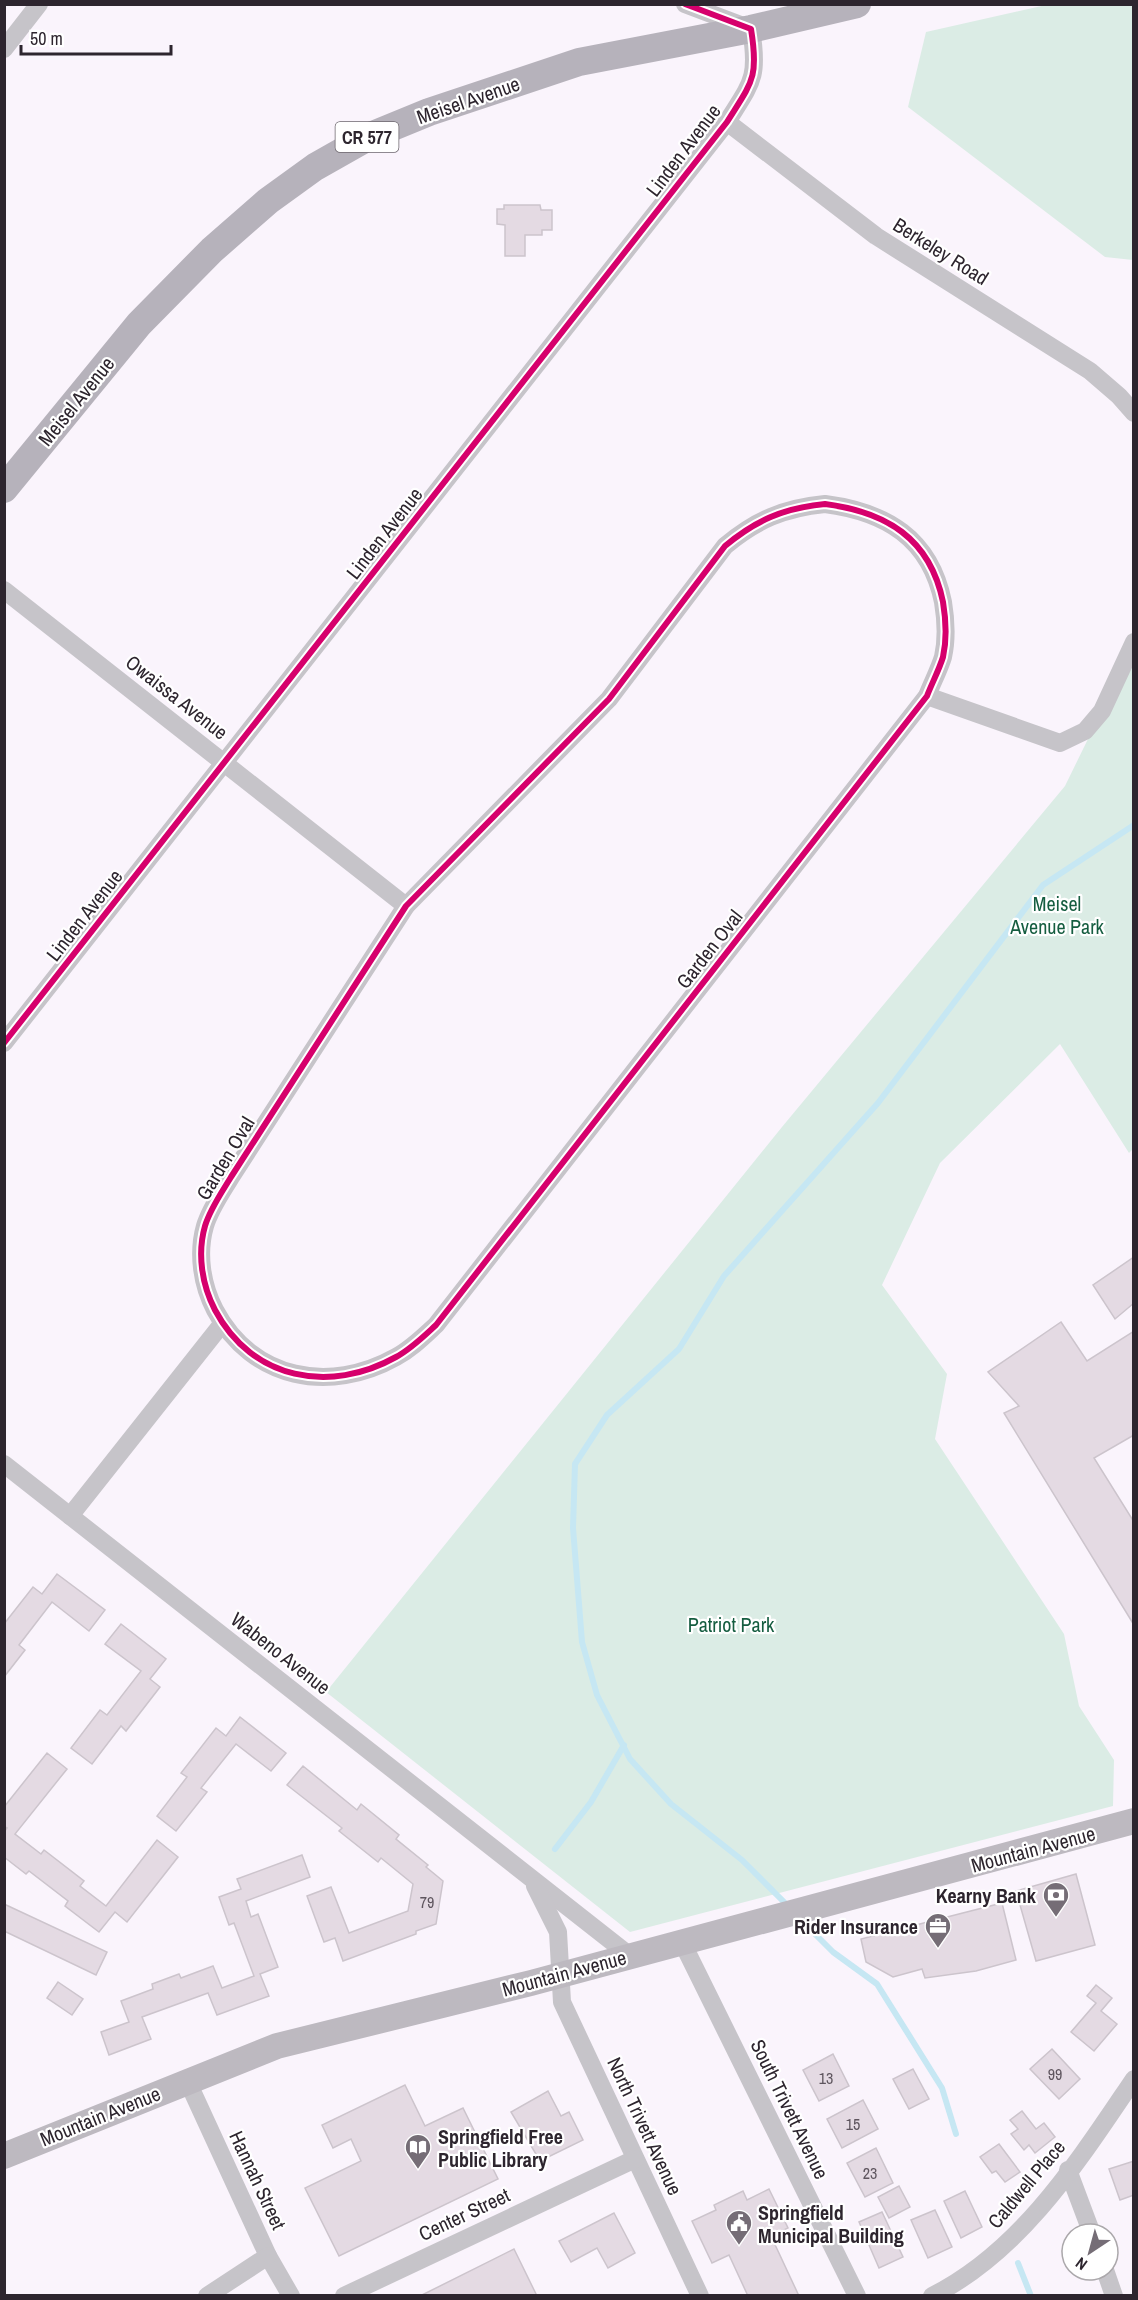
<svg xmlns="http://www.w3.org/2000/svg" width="1138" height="2300" font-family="'Archivo Narrow',sans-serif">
<rect width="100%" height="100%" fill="#faf4fc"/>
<g fill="#dbece5">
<polygon points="1046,5 1133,5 1133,260 1105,257 908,107 926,32"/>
<polygon points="1133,647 1133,1149 1129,1153 1060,1044 940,1163 882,1285 947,1374 935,1439 1064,1634 1079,1706 1114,1760 1113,1806 630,1932 326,1692 782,1127 1065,786"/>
</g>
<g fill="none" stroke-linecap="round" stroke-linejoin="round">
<g stroke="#c6e7f3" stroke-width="6">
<polyline points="555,1849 591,1802 624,1745"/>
<polyline points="789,1907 742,1860 671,1804 630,1759 597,1695 582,1642 573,1528 575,1464 607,1415 679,1349 724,1276 878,1103 1043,885 1134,825"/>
<polyline points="800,1919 833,1952 877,1984 942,2088 956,2134"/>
<polyline points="1018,2263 1031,2296"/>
</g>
</g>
<g fill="#e4dae3" stroke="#ccc4cc" stroke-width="1.5">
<polygon points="504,205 540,205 541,210 552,210 552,230 542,230 542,235 525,235 525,256 505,256 505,225 497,224 497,209 504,209"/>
<polygon points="1134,1257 1134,1303 1115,1319 1093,1285"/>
<polygon points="1061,1322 1087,1361 1134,1331 1134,1435 1094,1458 1134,1522 1134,1625 1004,1413 1019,1406 988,1372"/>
<polygon points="57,1574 105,1610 89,1631 52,1602 19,1645 25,1650 4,1677 4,1624 33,1587 42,1594"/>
<polygon points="121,1624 166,1659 150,1679 160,1687 126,1731 121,1726 92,1764 71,1748 100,1710 107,1715 141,1671 105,1644"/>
<polygon points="240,1717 286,1753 271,1771 236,1744 201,1788 207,1792 176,1831 157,1816 187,1777 181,1773 216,1728 226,1736"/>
<polygon points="47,1753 67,1769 15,1834 41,1854 44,1850 84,1881 80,1886 106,1906 157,1840 178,1857 127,1922 115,1912 99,1932 65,1906 68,1901 29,1871 26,1874 4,1857 4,1832 7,1828 4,1826 4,1807"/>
<polygon points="303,1766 357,1810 361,1804 399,1835 396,1839 428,1865 426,1867 443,1881 436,1924 416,1931 416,1934 343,1961 335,1938 324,1942 307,1896 331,1887 349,1933 408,1911 413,1884 381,1858 378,1862 339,1831 342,1828 287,1785"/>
<polygon points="302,1855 310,1877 246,1901 251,1917 258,1914 278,1967 260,1974 269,1996 217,2015 208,1993 142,2017 151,2039 109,2055 101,2032 129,2022 121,2001 153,1989 152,1984 179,1974 181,1978 213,1966 222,1988 254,1976 234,1923 229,1925 219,1897 241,1889 237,1879"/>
<polygon points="1076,1874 1095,1945 1036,1961 1016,1891"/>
<polygon points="1002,1903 1016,1960 976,1971 925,1978 922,1969 893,1977 866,1962 861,1939"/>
<polygon points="4,1904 107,1952 96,1975 4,1931"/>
<polygon points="58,1982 83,1999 72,2015 47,1998"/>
<polygon points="1096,1985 1112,1998 1101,2011 1117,2024 1094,2051 1071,2032 1096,2003 1087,1996"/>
<polygon points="1052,2049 1080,2079 1059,2099 1030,2069"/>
<polygon points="833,2054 849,2086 819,2101 803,2070"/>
<polygon points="913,2069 929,2099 909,2109 893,2079"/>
<polygon points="405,2085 425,2126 463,2108 498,2179 339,2256 305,2188 361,2161 351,2139 333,2148 322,2125"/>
<polygon points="548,2091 561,2116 569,2112 583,2140 540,2161 511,2112"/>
<polygon points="863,2100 878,2129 842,2148 827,2119"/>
<polygon points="1022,2111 1036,2129 1044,2123 1055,2137 1035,2153 1029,2145 1024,2150 1011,2134 1018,2129 1010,2120"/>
<polygon points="999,2144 1020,2172 1005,2182 996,2171 992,2173 980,2157"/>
<polygon points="876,2148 893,2183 865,2197 847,2163"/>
<polygon points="1134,2161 1134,2195 1120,2200 1109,2169"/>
<polygon points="899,2186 910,2207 889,2218 878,2197"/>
<polygon points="769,2189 788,2228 771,2236 799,2296 748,2296 729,2255 712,2263 692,2221 716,2210 714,2205 743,2191 747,2200"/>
<polygon points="965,2191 982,2227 961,2238 944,2201"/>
<polygon points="935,2210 952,2247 928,2258 911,2220"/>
<polygon points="882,2212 903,2257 879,2268 859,2222"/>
<polygon points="614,2213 635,2253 608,2268 597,2248 571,2262 559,2241"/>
<polygon points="514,2249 537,2296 420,2296"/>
</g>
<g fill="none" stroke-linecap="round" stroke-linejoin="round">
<g stroke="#c6c4c9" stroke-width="18">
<polyline points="4,49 39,4"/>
<polyline points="727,122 876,236 1090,371 1119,396 1134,413"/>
<path d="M 825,504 C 886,512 930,538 943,602 C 946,620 947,639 943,657 C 939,670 932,683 927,696 L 436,1325 C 423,1337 411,1349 396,1357 C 330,1394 252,1380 215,1310 C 202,1285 197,1254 205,1226 C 210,1209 222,1192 231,1177 L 406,906 L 609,699 L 725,546 C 756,520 784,508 825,504 Z"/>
<polyline points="4,590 406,906"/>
<polyline points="927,696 1060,743 1085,731 1102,711 1134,642"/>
<path d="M 4,1043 L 727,122 C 752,82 759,78 751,29 L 685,4"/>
<polyline points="4,1464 629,1955"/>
<polyline points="70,1516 222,1324"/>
<polyline points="535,1886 558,1932 562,2002 700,2296"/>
<polyline points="682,1942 857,2296"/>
<polyline points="187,2080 268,2256 291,2296"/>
<polyline points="1068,2170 1092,2234"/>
<polyline points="1105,2270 1114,2296"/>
<polyline points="207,2296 268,2256"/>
<polyline points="344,2296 635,2159"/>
<path d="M 932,2296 C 1022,2251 1079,2160 1134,2079"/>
</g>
<polyline stroke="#bdb9c0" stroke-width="26" points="4,2156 277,2046 531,1983 1134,1821"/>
<polyline stroke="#b6b2bb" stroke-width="28" points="4,489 139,324 212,250 268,201 315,167 368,137 429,112 579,62 751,29 857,4"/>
<g stroke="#fff" stroke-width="10">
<g id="cycleway">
<path d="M 825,504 C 886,512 930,538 943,602 C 946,620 947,639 943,657 C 939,670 932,683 927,696 L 436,1325 C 423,1337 411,1349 396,1357 C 330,1394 252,1380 215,1310 C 202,1285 197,1254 205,1226 C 210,1209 222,1192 231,1177 L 406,906 L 609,699 L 725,546 C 756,520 784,508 825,504 Z"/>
<path d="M 4,1043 L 727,122 C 752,82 759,78 751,29 L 685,4"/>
</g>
</g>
<use href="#cycleway" stroke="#d6006c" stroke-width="6"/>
</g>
<defs>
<g id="bank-pin" transform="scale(1.35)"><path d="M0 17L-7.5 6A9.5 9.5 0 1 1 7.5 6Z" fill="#756d76" stroke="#fff"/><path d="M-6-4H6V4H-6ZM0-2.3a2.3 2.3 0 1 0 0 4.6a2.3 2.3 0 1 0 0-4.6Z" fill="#fff"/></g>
<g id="office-pin" transform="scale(1.35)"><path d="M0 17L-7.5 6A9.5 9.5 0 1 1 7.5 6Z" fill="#756d76" stroke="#fff"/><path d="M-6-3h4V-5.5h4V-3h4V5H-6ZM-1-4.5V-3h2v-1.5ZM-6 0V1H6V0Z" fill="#fff"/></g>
<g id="library-pin" transform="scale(1.35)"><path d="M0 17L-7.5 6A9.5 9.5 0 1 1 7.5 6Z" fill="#756d76" stroke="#fff"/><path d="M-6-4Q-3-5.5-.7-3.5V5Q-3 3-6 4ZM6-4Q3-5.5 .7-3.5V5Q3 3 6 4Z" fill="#fff"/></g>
<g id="civic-pin" transform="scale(1.35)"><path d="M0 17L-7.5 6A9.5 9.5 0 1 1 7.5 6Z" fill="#756d76" stroke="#fff"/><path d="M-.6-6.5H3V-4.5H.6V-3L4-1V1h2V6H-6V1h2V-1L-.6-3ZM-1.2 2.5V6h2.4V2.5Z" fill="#fff"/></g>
</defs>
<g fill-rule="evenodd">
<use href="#bank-pin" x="1056" y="1895"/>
<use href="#office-pin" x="938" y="1926"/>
<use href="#library-pin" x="418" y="2147"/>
<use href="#civic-pin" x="739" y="2223"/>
</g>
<g text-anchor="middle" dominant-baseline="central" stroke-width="4.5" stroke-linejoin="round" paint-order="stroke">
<g font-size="16" fill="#5e555e">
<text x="427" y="1902">79</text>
<text x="1055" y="2074">99</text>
<text x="826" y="2078">13</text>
<text x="853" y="2124">15</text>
<text x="870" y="2173">23</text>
</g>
<rect fill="#fff" stroke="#6c666d" stroke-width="1.5" x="335.5" y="122" width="63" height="30" rx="4.5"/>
<g font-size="18" font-weight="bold" fill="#2d252e">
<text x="367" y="137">CR 577</text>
</g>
<g font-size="20" fill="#2d252e" stroke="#fff">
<text transform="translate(468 100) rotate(-19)">Meisel Avenue</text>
<text transform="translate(683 150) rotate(-53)">Linden Avenue</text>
<text transform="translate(941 251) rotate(32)">Berkeley Road</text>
<text transform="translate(76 401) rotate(-51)">Meisel Avenue</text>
<text transform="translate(384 533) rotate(-52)">Linden Avenue</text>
<text transform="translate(177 697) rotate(38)">Owaissa Avenue</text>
<text transform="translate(84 915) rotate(-52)">Linden Avenue</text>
<text transform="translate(709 949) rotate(-52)">Garden Oval</text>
<text transform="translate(225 1158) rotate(-59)">Garden Oval</text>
<text transform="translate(281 1653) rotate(38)">Wabeno Avenue</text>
<text transform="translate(1033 1849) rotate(-15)">Mountain Avenue</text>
<text transform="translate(564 1973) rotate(-15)">Mountain Avenue</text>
<text transform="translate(790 2109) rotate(64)">South Trivett Avenue</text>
<text transform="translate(100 2116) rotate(-22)">Mountain Avenue</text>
<text transform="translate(645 2126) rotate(65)">North Trivett Avenue</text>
<text transform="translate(258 2180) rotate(65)">Hannah Street</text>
<text transform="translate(1026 2184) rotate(-50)">Caldwell Place</text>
<text transform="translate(464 2214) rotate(-25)">Center Street</text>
</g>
<g font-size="20" fill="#155d40" stroke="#fff">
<text x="1057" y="903">Meisel<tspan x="1057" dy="23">Avenue Park</tspan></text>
<text x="731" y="1624">Patriot Park</text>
</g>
<g font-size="20" font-weight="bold" fill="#2d252e" stroke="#fff" text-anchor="end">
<text x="1036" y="1895">Kearny Bank</text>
<text x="918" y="1926">Rider Insurance</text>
<text x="438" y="2136" text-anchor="start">Springfield Free<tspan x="438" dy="23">Public Library</tspan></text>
<text x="758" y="2212" text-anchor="start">Springfield<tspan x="758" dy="23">Municipal Building</tspan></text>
</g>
</g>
<rect width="1138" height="2300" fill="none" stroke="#2d252e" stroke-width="12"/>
<g transform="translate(1090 2252) rotate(216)"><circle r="28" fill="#ffffff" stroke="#aba8ab" stroke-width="1.5"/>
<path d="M0-4.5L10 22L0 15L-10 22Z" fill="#756d76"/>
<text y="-9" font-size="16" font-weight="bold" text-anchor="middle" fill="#2d252e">N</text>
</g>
<path d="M21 45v9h150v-9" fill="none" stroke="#2d252e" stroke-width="3"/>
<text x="30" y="45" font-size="18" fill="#2d252e" stroke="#ffffff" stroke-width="4.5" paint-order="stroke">50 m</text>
</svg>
